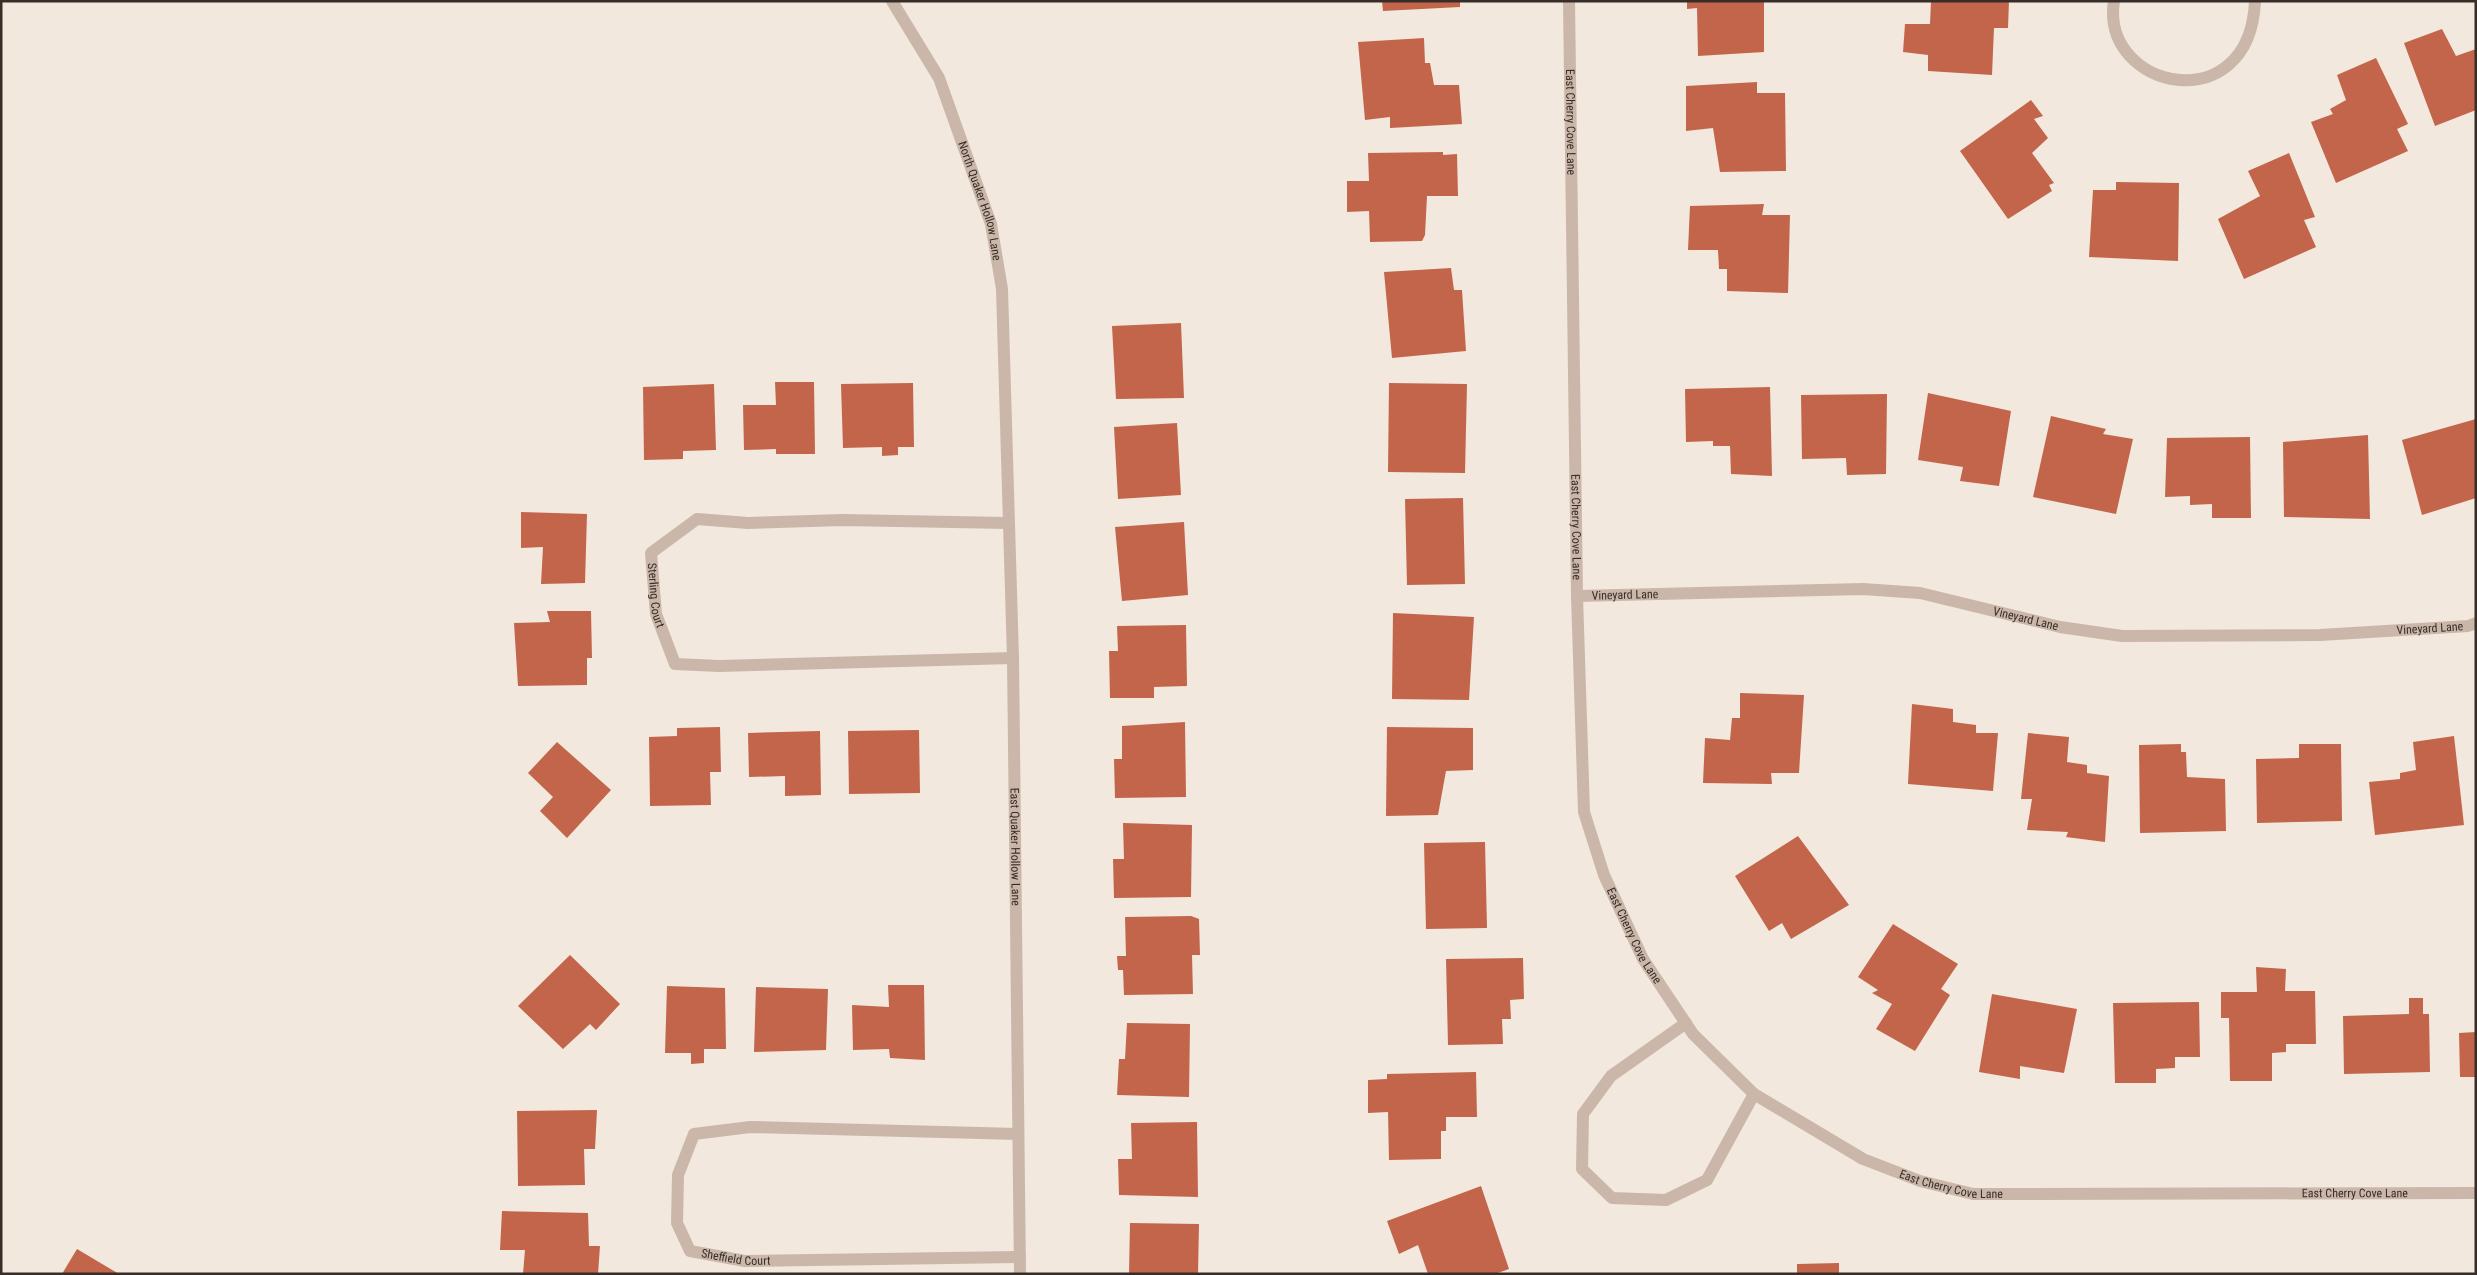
<svg xmlns="http://www.w3.org/2000/svg" width="2477" height="1275" font-family="'Roboto Condensed',sans-serif">
<style>
.building{fill:#c3654a}
.lines{fill:none;stroke-linecap:round;stroke-linejoin:round}
.minor{stroke:#cab7a9;stroke-width:12}
.labels{text-anchor:middle;dominant-baseline:central;stroke-width:4;stroke-linejoin:round;paint-order:stroke}
.street-label{font-size:12px;fill:#372d29;stroke:#f9f2ea}
</style>
<rect width="100%" height="100%" fill="#f2e8dd"/>
<path class="building" d="M1382,1H1460V7L1383,11Z
M1687,1H1764V52L1698,56L1697,8L1687,9Z
M1931,1H2009L2008,28H1994L1992,75L1928,71V55L1903,52L1905,24H1930Z
M2442,29L2456,56L2476,49V110L2435,126L2404,43Z
M1424,38L1425,63H1430L1434,85H1459L1462,124L1390,128V117L1365,120L1358,42Z
M2376,58L2408,124L2397,129L2408,151L2336,183L2311,122L2333,114L2330,109L2346,100L2337,75Z
M1757,82V93H1785L1786,171L1720,172L1713,128L1686,131V86Z
M2031,100L2043,116L2034,119L2048,138L2032,153L2054,183L2049,185L2052,191L2008,219L1960,151Z
M1443,152V155L1457,154L1458,196H1427L1425,235L1422,241L1370,242L1369,211L1347,212V181H1369L1368,153Z
M2289,153L2315,217L2304,220L2316,247L2244,279L2218,219L2260,196L2248,171Z
M2116,182L2179,183L2178,261L2089,257L2093,190H2116Z
M1764,204L1762,215H1790L1788,293L1727,291V269H1719L1718,250H1688L1690,206Z
M1451,268L1454,290H1462L1466,351L1392,358L1384,272Z
M1181,323L1184,398L1116,399L1112,326Z
M775,382H814L815,454H776V449L744,450L743,405H776Z
M913,383L914,447H898V455L882,456V447L843,448L841,384Z
M1389,383L1467,384L1465,473L1388,472Z
M714,384L716,450L683,451V459L644,460L643,387Z
M1770,387L1772,476L1731,474L1730,446H1713V441L1686,442L1685,389Z
M1928,393L2011,411L1999,486L1960,481L1963,467L1918,460Z
M1887,394L1886,474L1847,475L1846,458L1802,459L1801,395Z
M2051,416L2106,429L2103,434L2133,439L2116,514L2033,497Z
M2476,419V498L2422,515L2402,440Z
M1177,423L1181,495L1118,499L1114,427Z
M2368,435L2370,519L2284,517L2283,442Z
M2250,437L2251,518H2212V504L2190,505V496L2165,497L2167,438Z
M1463,498L1465,584L1407,585L1405,499Z
M521,512L587,514L585,583L541,584L543,547L521,548Z
M1184,522L1188,595L1122,601L1115,527Z
M547,611H591L592,658H587V685L518,686L514,623L550,622Z
M1393,613L1474,617L1469,700L1392,699Z
M1186,625L1187,686L1154,687V698H1110L1109,651H1118L1117,626Z
M1740,693L1804,695L1799,773H1771L1772,784L1703,783L1705,738L1730,740L1732,718H1740Z
M1912,704L1953,709V722L1976,725V733H1998L1993,791L1908,784Z
M1185,722L1186,797L1115,798L1114,759H1122V726Z
M720,727L721,772H710L711,805L650,806L649,737L677,736V728Z
M1387,727L1473,728V770L1446,771L1438,815L1386,816Z
M919,730L920,793L849,794L848,731Z
M820,731L821,795L785,796V776L749,777L748,733Z
M2028,733L2069,737L2067,762L2087,765V773L2109,776L2105,842L2066,837L2068,832L2027,830L2032,799H2021Z
M2454,736L2464,825L2375,835L2369,782L2400,779V773L2416,770L2413,742Z
M557,742L611,790L567,838L540,811L553,797L528,773Z
M2181,744V752H2186L2187,777L2225,779L2226,831L2140,833L2139,745Z
M2299,744H2341L2342,821L2257,823L2256,759L2299,758Z
M1123,823L1192,825L1191,897L1114,898L1113,859H1124Z
M1798,836L1849,905L1791,939L1782,923L1769,931L1735,876Z
M1485,842L1487,928L1426,929L1424,843Z
M1191,916L1199,919L1200,955H1192L1193,994L1124,995L1123,970H1118L1117,956H1126L1125,917Z
M1893,924L1958,964L1941,989L1950,995L1915,1051L1876,1029L1892,1004L1872,993L1878,990L1858,977Z
M570,955L620,1004L596,1030L590,1024L563,1049L518,1006Z
M1523,958L1524,999L1510,1000L1511,1019H1502L1503,1044L1448,1045L1446,959Z
M2256,967L2286,969L2285,991H2315L2316,1044H2286V1052L2272,1053V1081H2230L2229,1018H2221V992H2257Z
M888,985H924L925,1060L890,1058L889,1049L853,1050L852,1005L889,1007Z
M667,986L725,988L726,1049H704V1063L691,1064V1053H665Z
M756,987L828,989L826,1050L754,1052Z
M1992,994L2077,1009L2064,1073L2020,1066V1079L1979,1072Z
M2409,998H2423V1014H2429L2430,1072L2344,1074L2343,1016L2409,1014Z
M2199,1002L2200,1057H2175V1068L2156,1069V1083H2115L2113,1003Z
M1127,1023L1190,1024L1189,1097L1117,1095L1119,1059H1125Z
M2476,1032V1077H2460L2459,1033Z
M1476,1072L1477,1117H1446V1131H1441V1159L1389,1160L1388,1112L1368,1113V1080L1387,1079V1074Z
M597,1110L595,1149H584L585,1185L518,1186L517,1111Z
M1197,1122L1198,1197L1119,1195L1118,1159H1132L1131,1123Z
M1481,1186L1509,1269L1495,1274H1428L1418,1245L1399,1254L1387,1221Z
M502,1211L588,1213L589,1246H600L598,1274H523L525,1250H500Z
M1130,1223L1199,1224L1198,1274H1129Z
M77,1249L119,1274H62Z
M1839,1263V1274H1797V1264Z"/>
<g class="lines">
<g class="minor">
<path id="s1" d="M892,1L939,78L991,224L1002,289L1013,658L1020,1274"/>
<path id="s2" d="M1569,1L1577,596L1584,812L1604,875L1643,959L1693,1034L1754,1094L1863,1159L1920,1181L1973,1194L2476,1193"/>
<path d="M2114,1C2100,90 2250,122 2255,1"/>
<path id="s3" d="M1008,523L843,520L748,523L697,519L651,553L656,614L675,664L719,666L1013,658"/>
<path id="s4" d="M1577,596L1863,589L1920,593L2060,627L2122,636L2320,635L2468,626L2476,623"/>
<path d="M1686,1023L1611,1076L1583,1114L1582,1169L1612,1198L1666,1200L1707,1180L1754,1094"/>
<path id="s5" d="M1018,1134L750,1127L694,1134L678,1175L677,1223L690,1251L745,1261L1020,1257"/>
</g>
</g>
<g class="labels">
<g class="street-label">
<text stroke="none"><textPath href="#s2" startOffset="121">East Cherry Cove Lane</textPath></text>
<text stroke="none"><textPath href="#s1" startOffset="220">North Quaker Hollow Lane</textPath></text>
<text stroke="none"><textPath href="#s2" startOffset="526">East Cherry Cove Lane</textPath></text>
<text stroke="none"><textPath href="#s4" startOffset="48">Vineyard Lane</textPath></text>
<text stroke="none"><textPath href="#s3" startOffset="411">Sterling Court</textPath></text>
<text stroke="none"><textPath href="#s4" startOffset="452">Vineyard Lane</textPath></text>
<text stroke="none"><textPath href="#s4" startOffset="858">Vineyard Lane</textPath></text>
<text stroke="none"><textPath href="#s1" startOffset="869">East Quaker Hollow Lane</textPath></text>
<text stroke="none"><textPath href="#s2" startOffset="945">East Cherry Cove Lane</textPath></text>
<text stroke="none"><textPath href="#s2" startOffset="1365">East Cherry Cove Lane</textPath></text>
<text stroke="none"><textPath href="#s2" startOffset="1770">East Cherry Cove Lane</textPath></text>
<text stroke="none"><textPath href="#s5" startOffset="494">Sheffield Court</textPath></text>
</g>
</g>
<rect width="2477" height="1275" fill="none" stroke="#372d29" stroke-width="5"/>
</svg>
